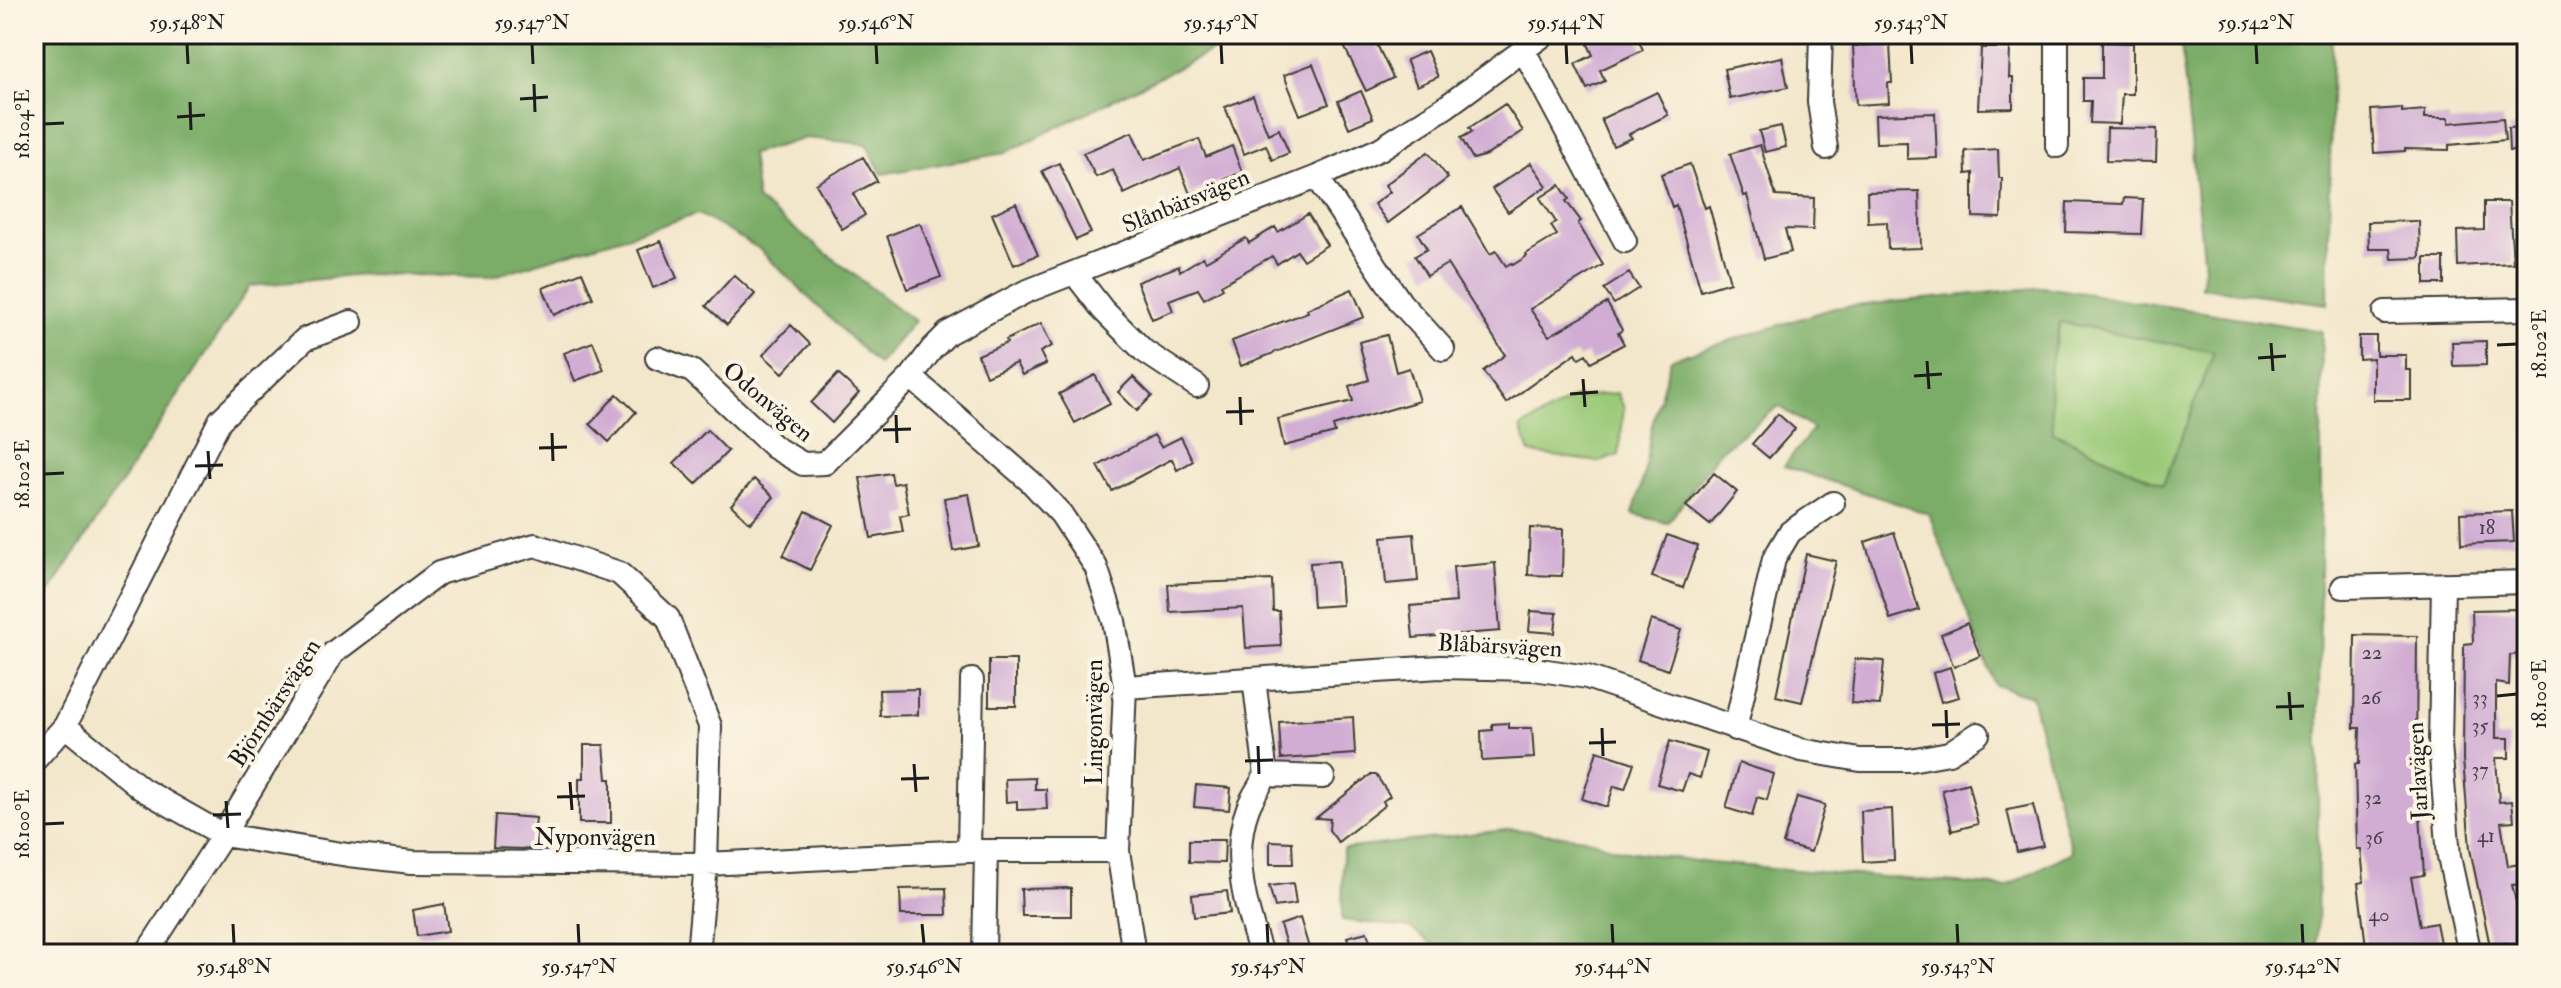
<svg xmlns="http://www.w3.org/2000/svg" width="2561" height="988" font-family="'IM FELL Double Pica',serif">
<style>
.green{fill:#9ac977;stroke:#5b724a;stroke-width:2}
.forest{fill:#7bad68;stroke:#4c6442;stroke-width:2;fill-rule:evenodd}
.building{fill:#d1add4}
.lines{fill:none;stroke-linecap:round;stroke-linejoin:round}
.street-casing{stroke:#3c3a36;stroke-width:26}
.street{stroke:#fff;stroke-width:22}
.ticks{fill:none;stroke:#1c1c1c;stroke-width:3}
.labels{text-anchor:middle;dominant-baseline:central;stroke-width:8;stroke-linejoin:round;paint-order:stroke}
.number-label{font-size:20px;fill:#49404a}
.street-label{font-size:24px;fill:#1c1c1c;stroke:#fcf5e5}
.neatline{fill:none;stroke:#1c1c1c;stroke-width:3}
.ticks-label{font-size:20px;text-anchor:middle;fill:#1c1c1c}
</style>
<rect width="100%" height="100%" fill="#fcf5e5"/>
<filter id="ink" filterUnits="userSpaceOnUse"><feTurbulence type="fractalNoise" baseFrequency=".0125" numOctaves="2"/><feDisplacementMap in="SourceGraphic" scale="16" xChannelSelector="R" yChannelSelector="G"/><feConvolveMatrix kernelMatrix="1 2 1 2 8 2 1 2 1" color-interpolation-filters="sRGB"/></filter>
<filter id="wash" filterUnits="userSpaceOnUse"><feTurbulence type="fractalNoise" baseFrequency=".006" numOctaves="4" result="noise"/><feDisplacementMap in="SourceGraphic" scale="32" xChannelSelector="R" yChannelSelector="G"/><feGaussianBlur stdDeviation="1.8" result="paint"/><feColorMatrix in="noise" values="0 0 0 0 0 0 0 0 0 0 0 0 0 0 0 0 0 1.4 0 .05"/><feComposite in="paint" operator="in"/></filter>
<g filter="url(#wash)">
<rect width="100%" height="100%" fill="#f3e7cb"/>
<path class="green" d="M2060,321L2215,352L2163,485L2053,432L2049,371Z
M1617,393L1624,408L1619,455L1600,462L1530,453L1521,428L1573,398Z"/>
<path class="forest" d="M34,34H1246L1005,153L882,174L866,144L806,138L751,154L757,200L914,321L878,365L758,248L698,214L491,277L373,274L250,286L34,616Z
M2180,34H2332L2328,304L2201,287L2204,267Z
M2045,287L2322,331L2317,954H1446L1410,928L1342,920L1343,849L1513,829L1584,838L1620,850L1710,863L2005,887L2072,852L2031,696L1995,685L1929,514L1784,466L1813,429L1779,406L1719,452L1668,523L1633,514L1644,475L1651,429L1671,359L1834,308ZM2060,322L2214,352L2163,485L2053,432L2049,371Z"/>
<g id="blocks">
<path class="building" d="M1362,34H1372L1393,78L1366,91L1343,44Z
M1604,34H1636L1643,50L1600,70L1605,81L1587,89L1575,64L1593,55L1587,42Z
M2102,42L2133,43V94H2122L2120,124L2090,123L2091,101H2083V78H2102Z
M1890,44L1892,83H1888L1889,103L1856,105L1853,46Z
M1981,48H2010L2009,78H2013V108L1978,109Z
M1427,51L1438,77L1417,86L1406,60Z
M1782,57L1788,87L1730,99L1724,69Z
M1313,64L1329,104L1300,115L1284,75Z
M1361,91L1373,118L1349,128L1338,101Z
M1657,92L1668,115L1629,134L1632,138L1613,146L1601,119Z
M1253,96L1268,134L1279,129L1289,153L1272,160L1266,145L1244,154L1225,107Z
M1505,104L1523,131L1487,155L1473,159L1461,138L1472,132L1469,128Z
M2402,108V112L2425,110V118H2449V123L2503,118L2505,140L2449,145V150L2405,149V151L2374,153L2371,110Z
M1935,113L1937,158L1907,159V142L1876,143L1875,115Z
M1781,126L1786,147L1765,152L1759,131Z
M2525,127L2526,151H2509L2508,128Z
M2107,128L2157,129L2156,162L2106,161Z
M1132,132L1144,160L1199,139L1206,157L1232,146L1242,172L1190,194L1180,168L1124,194L1113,170L1096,177L1083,153Z
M1760,145L1776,196L1814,198L1813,230L1785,229L1791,252L1764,259L1747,195L1744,196L1730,154Z
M1998,149L1999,178H2002L2001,218L1973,217V173L1966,174L1965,151Z
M1428,152L1448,178L1388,223L1374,204L1390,192L1385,185Z
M863,157L877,181L853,194L865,215L842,229L816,184Z
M1059,163L1091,233L1076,240L1042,171Z
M1531,163L1547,186L1508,212L1492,189Z
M1690,164L1705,208L1709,206L1730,282L1701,291L1676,205L1672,207L1661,174Z
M1560,185L1569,199L1566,201L1581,221L1578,223L1603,265L1530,309L1549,336L1607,303L1622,330L1618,333L1624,344L1591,362L1586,354L1579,358L1576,353L1506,403L1483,371L1505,355L1447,264L1427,276L1415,256L1427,249L1418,234L1462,207L1490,254L1496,251L1506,266L1511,263L1513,265L1527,256L1526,254L1557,235L1551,226L1556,222L1540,198Z
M1919,191L1921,248L1888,249L1887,222L1868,223L1867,192Z
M2124,198L2143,199L2141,234L2066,232L2067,202L2123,204Z
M2484,202H2509L2513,263L2458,266L2457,231L2484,230Z
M1016,203L1038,255L1014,265L992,214Z
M1308,214L1327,245L1303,260L1297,251L1277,264L1272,256L1221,285L1223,288L1204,299L1198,289L1169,300L1173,311L1152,319L1137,282L1179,266L1180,271L1203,257L1206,261L1246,238L1249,243L1275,227L1278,232Z
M2419,221L2420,258L2392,259L2391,249H2369L2368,222Z
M920,223L941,277L907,289L887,236Z
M661,241L677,278L653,288L638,250Z
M2425,258H2444V284H2425Z
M582,272L593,298L554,315L543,288Z
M1629,273L1639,288L1614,304L1604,289Z
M734,275L755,294L727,325L706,306Z
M1352,289L1364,317L1241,366L1232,341L1308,312L1307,309Z
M1041,323L1052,346L1040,352L1046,364L1022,375L1016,363L986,376L978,355L1007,343L1006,340Z
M791,325L810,344L783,373L763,355Z
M1387,335L1396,372L1409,368L1419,401L1333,426L1335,433L1284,446L1278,419L1353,401L1349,386L1369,380L1359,342Z
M2359,336H2376V355H2406V370H2411V400H2373V358L2359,359Z
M2486,341V365L2453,366L2452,342Z
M593,342L604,370L575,381L564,353Z
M838,374L859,393L832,423L811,403Z
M1095,375L1110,404L1075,423L1059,394Z
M1133,377L1152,396L1137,411L1118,392Z
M617,394L636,412L609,442L590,424Z
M1778,414L1795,429L1769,458L1752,444Z
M707,430L728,451L696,484L674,463Z
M1154,435L1161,447L1181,437L1193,461L1177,470L1172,459L1112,491L1098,466Z
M891,473L893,484L903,482L909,514L900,516L903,532L871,538L860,478Z
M1714,473L1737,492L1710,525L1686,506Z
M754,479L774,497L750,523L731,505Z
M969,494L979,546L953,551L944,498Z
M806,511L833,525L810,570L783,556Z
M2512,511L2514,542L2461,544L2460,513Z
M1530,528L1563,529L1562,576L1528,575Z
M1894,532L1919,610L1890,619L1865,542Z
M1414,534L1418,581L1386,584L1382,537Z
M1667,535L1698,546L1683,588L1652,577Z
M1806,554L1836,561L1802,702L1776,696Z
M1339,561L1342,605L1313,607L1310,563Z
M1495,563L1500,631L1413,638L1410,606L1456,602L1453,567Z
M1272,580L1273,611H1279L1281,646L1246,648L1243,608L1170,612L1168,584Z
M2519,609V627H2527V654L2510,655L2509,685L2496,683V738H2509V758H2496L2499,802L2512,801L2514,821L2501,822L2508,866L2520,864L2524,884L2512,885L2527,948L2509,952L2506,943L2490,946L2470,849L2463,759L2464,644L2473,643L2472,610Z
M1531,611L1557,613L1555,633L1529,631Z
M1651,620L1681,630L1668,670L1638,660Z
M1967,623L1980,656L1954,667L1941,634Z
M2355,635L2417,636L2416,755L2424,875L2411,877L2420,926L2436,923L2440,943L2401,951V954H2367L2358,883L2364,882L2361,849H2357L2355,764H2359L2360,728H2354Z
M1855,659L1884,661L1880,705L1851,703Z
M989,660H1016V706H989Z
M1950,667L1959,697L1941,702L1933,673Z
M918,689V715L880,716L879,690Z
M1353,717L1355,754L1281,759L1279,722Z
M1508,723V728H1532L1534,758L1482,761L1481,731L1492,730V724Z
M1670,741L1707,752L1700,778L1688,774L1682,791L1657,784Z
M584,745H604L607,779H611V823H579V778H584Z
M1597,751L1634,763L1625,789L1614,786L1607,807L1582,799Z
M1739,763L1774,774L1767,800L1757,797L1752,816L1726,808Z
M1370,775H1376L1390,796L1383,801L1385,805L1338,842L1329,830L1330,819L1316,818Z
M1035,778V789H1046L1047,809L1017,810V801L1006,802L1005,779Z
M1968,783L1978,824L1952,831L1942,790Z
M1196,785L1231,788L1229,810L1194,807Z
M1797,797L1825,805L1811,852L1783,844Z
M2033,805L2043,846L2017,852L2007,810Z
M1892,809L1894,860L1863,862L1861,811Z
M495,815L536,818L533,849L493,848Z
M1189,840H1225L1224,863L1189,862Z
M1270,841L1292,842L1293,864H1270Z
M1293,883L1296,904L1275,907L1269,886Z
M946,888L947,915H901L900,889Z
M1071,888V916H1022L1021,889Z
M1227,891L1230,913L1194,917L1192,895Z
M444,904L448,931L417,936L413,910Z
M1300,918L1309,948L1289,954L1280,925Z
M1367,932L1374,954H1352L1347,937Z"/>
</g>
</g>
<g filter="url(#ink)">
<use href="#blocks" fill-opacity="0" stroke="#3c3a36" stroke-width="2"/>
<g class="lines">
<defs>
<path id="street" d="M1821,34L1819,102L1826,148
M2057,34V146
M1523,49L1625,241
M1317,177L1401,303L1443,349
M1075,274L1103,310L1144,351L1197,386
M2385,312L2527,309
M657,358L692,371L774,447L803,464L825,463L911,377L932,349L948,333L1025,292L1317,177L1380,149L1447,106L1545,34
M911,377L1031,482L1061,514L1096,567L1114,621L1125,687L1118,851L1134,954
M2443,584L2440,744L2449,857L2470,954
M2343,587L2527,582
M1254,679L1266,775
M1125,687L1440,667L1534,669L1587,677L1801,750L1860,760H1910L1949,753L1978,734
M65,726L142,789L223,835L348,855L412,862L706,864L969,851H1118
M1735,729L1774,559L1790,532L1833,503
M34,761L65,726L220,420L305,339L351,322
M969,851L972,680
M146,954L223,835L333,653L439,573L535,545L619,573L668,618L710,726L706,864L698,954
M984,954L986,851
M1261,954C1246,909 1230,855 1248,808C1252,797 1260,786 1266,775L1323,777"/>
</defs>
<use href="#street" class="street-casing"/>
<use href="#street" class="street"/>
</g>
</g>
<path class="ticks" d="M187,44L188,64M532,44L533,64M876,44L877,64M1221,44L1222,64M1566,44L1567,64M1911,44L1912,64M2256,44L2257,64M534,84L535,112M520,99L548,97M190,102L191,130M177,117L205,115M44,124L64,123M2271,343L2273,371M2497,345L2517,344M2258,358L2286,356M1927,361L1929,389M1914,376L1942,374M1583,379L1585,407M1570,394L1598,392M1240,397L1241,425M1226,412L1254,411M896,415L897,443M883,430L911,429M552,433L553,461M539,448L567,447M208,451L210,479M195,466L223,465M44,474L64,473M2289,692L2291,720M2497,696L2517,694M2276,707L2304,706M1946,710L1947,738M1932,725L1960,724M1602,728L1603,756M1589,743L1616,742M1258,746L1259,774M1245,761L1273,760M914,764L916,792M901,779L929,778M570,782L572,810M557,797L585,796M226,801L228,828M213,815L241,814M44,824L64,823M233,924L234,944M578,924L579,944M922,924L924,944M1267,924L1268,944M1612,924L1613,944M1957,924L1958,944M2302,924L2303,944"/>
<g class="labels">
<g class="number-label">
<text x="2487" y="527">18</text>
<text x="2372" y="652">22</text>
<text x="2371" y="697">26</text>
<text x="2480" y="697">33</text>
<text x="2480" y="725">35</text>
<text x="2480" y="769">37</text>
<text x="2373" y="797">32</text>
<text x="2486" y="835">41</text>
<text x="2374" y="837">36</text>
<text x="2379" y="914">40</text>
</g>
<g class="street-label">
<text transform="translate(1186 201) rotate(-22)">Slånbärsvägen</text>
<text transform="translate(768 402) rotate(40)">Odonvägen</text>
<text transform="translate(1500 646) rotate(3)">Blåbärsvägen</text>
<text transform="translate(275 703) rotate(-57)">Björnbärsvägen</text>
<text transform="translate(1094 722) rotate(-90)">Lingonvägen</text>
<text transform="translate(2418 771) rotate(-93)">Jarlavägen</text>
<text x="595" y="837">Nyponvägen</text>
</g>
</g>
<rect width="2561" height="988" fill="none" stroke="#fcf5e5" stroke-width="88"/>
<rect x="44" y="44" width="2473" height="900" class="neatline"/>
<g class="ticks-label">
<text x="187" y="29">59.548°N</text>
<text x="532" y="29">59.547°N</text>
<text x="876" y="29">59.546°N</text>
<text x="1221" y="29">59.545°N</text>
<text x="1566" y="29">59.544°N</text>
<text x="1911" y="29">59.543°N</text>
<text x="2256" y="29">59.542°N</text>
<text transform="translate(22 124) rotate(-90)" y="7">18.104°E</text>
<text transform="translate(2539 344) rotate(-90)" y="7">18.102°E</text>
<text transform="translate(22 474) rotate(-90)" y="7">18.102°E</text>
<text transform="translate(2539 694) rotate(-90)" y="7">18.100°E</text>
<text transform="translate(22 824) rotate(-90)" y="7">18.100°E</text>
<text x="234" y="973">59.548°N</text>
<text x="579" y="973">59.547°N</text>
<text x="924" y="973">59.546°N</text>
<text x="1268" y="973">59.545°N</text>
<text x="1613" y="973">59.544°N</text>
<text x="1958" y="973">59.543°N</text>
<text x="2303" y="973">59.542°N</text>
</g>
</svg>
